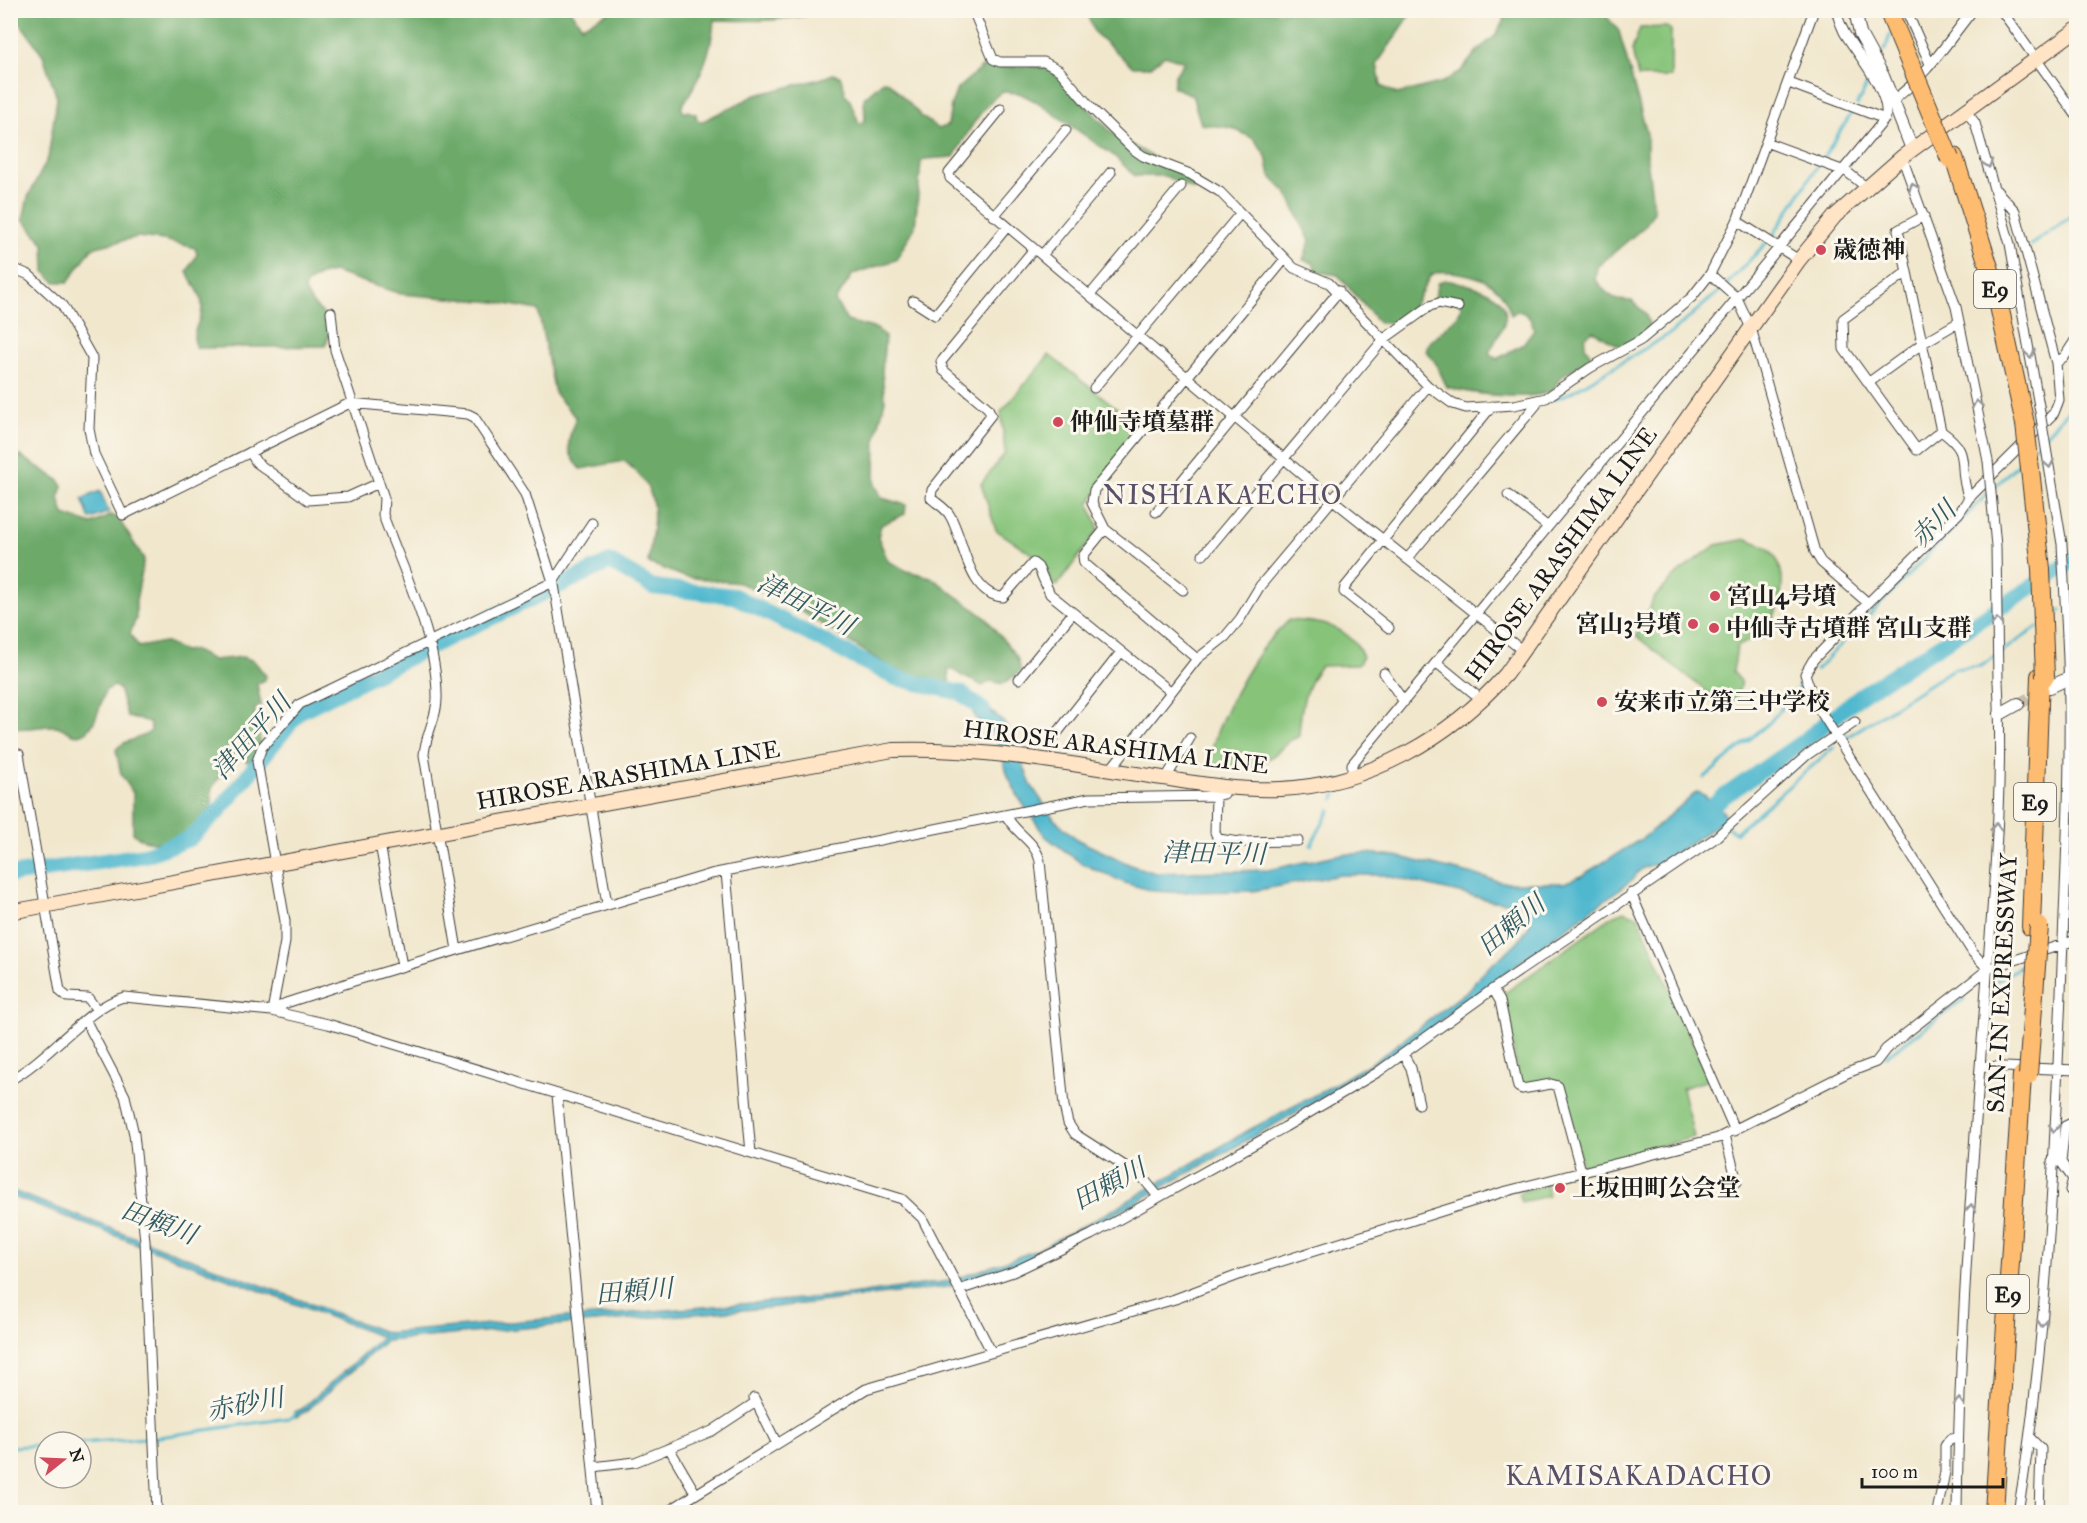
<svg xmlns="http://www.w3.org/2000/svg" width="2087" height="1523" font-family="'IM FELL Great Primer','Noto Serif JP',serif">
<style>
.green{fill:#87c47a;stroke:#52704b;stroke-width:1.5}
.forest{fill:#6daa6a;stroke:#446343;stroke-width:1.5}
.water{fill:#50b8ce;stroke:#366a75;stroke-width:1.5}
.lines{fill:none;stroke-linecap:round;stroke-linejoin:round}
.stream{stroke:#50b8ce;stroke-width:3}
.river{stroke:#50b8ce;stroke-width:16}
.tertiary-tunnel{stroke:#c6beaa;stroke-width:12;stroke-dasharray:12 6;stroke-linecap:butt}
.minor-casing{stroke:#3c3a37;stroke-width:11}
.tertiary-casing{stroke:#3c3a37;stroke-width:14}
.secondary-casing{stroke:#3c3a37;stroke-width:16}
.motorway-casing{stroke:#3c3a37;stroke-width:20}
.minor{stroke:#fff;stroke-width:9}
.tertiary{stroke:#fff;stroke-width:12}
.secondary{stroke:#ffe4c6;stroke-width:14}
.motorway{stroke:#febc70;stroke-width:18}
.minor-bridge-casing{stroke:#3c3a37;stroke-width:11;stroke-linecap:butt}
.motorway-bridge-casing{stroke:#3c3a37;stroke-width:20;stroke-linecap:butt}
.minor-bridge{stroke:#fff;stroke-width:9}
.motorway-bridge{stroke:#febc70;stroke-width:18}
.oneway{stroke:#999}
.poi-dot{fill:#d1495b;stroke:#fbf7ec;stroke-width:2}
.labels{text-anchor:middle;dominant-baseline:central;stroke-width:6;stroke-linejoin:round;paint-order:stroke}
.shield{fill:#fbf7ec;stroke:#5f5e5a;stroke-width:1.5}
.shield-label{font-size:22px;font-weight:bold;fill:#1c1c1c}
.poi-label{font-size:24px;font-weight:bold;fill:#1c1c1c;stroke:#fbf7ec;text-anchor:start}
.street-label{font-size:24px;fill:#1c1c1c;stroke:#fbf7ec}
.water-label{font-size:26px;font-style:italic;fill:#315a63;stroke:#fbf7ec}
.quarter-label{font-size:27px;letter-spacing:1.5px;fill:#5a5169;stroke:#fbf7ec}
</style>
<rect width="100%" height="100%" fill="#fbf7ec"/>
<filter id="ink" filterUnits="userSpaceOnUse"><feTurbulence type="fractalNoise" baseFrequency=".0167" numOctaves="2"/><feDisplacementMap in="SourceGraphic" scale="12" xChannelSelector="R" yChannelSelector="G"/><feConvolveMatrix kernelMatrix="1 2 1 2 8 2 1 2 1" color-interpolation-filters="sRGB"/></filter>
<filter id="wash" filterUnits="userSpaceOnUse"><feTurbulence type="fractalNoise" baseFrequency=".008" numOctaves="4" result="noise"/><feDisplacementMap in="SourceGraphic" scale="24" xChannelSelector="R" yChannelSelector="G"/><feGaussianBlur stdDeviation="1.35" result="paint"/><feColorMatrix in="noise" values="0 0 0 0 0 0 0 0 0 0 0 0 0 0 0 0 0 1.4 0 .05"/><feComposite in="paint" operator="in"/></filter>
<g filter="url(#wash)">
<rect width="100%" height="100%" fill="#f1e7cd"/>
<path class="green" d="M1667,27L1671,30V77H1638L1632,50L1640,28Z
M1049,355L1141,427L1089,504L1099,529L1057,586L1050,581L1046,566L1035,556L996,530L981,484L1005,453L1001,412Z
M1747,539C1754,542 1764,545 1769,549C1794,575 1778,612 1763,638L1750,640L1737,647L1733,672L1741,681L1738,695L1726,707L1636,636L1654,598L1678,573L1716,545Z
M1289,620C1320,622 1349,624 1363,657L1358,665L1321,666C1304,684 1300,712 1299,736C1295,739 1291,739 1287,743C1265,767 1243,774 1211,763C1209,734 1244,675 1261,650C1269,639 1280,630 1289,620Z
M1624,911L1638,916L1709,1080L1682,1088L1694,1137L1582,1166L1560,1083L1553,1080L1525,1087L1520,1084L1502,995L1614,915Z
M1546,1184L1549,1196L1521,1202L1518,1193Z"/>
<path class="forest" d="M11,10H570L582,26L611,11H824C788,22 752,21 714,20C712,54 699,80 681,108L685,113L688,111L696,114L697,120L701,122L756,95L820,79L833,74L840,76L845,89L844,93L849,98L859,123H862L865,119L864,98L883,81L889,82L921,116L939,129L948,125L951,105L957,89L982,67L1043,66L1055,73L1113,134L1188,177L1195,183L1194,190L1165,176H1135L1114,156L1037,102L1019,93L1001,92C980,109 967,133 954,157L925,159L921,162L915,227L896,260L853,274L835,301L847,321L877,329L885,337L882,372L885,400L876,437L875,484L882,498L906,505L905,514L881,525L878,537L888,561L907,571L931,577L986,618L1017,657L1021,671L1003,684L990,681L982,686C972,679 963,679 954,670H948L950,686L893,669L782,599L739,583L685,577L648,563C654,517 664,492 624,461L581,469C564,452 567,439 576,418L555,394L538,310L495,302L401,294L333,272L320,275L307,283L304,289L312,303L329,319L330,334L325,346L201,348L196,347C189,330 203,321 202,306C202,292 192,284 187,272L197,254L195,248L164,240L138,237L92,248L68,282H55L45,272L44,244L23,219L28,197L48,158L57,98L43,55Z
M1086,11H1413L1377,64L1381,86L1397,94L1443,82L1460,72L1478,50L1495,36L1509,11H1602L1619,31L1647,134V159L1654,211L1645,226L1597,267L1595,279L1605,291L1617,300L1632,301L1645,313L1650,326L1638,338L1619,346L1593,331L1585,337V346L1592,357C1585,363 1565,373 1561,377C1556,382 1556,389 1549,392C1525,401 1471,394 1447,387L1435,362L1426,351L1428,344L1458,316L1462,305L1452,300L1435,299L1437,284L1444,280C1464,283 1515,291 1504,323C1501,333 1494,343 1489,353L1497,359L1523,344L1534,329C1531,319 1528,313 1517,311L1511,315C1504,287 1486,277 1459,273C1447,272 1442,269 1431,275C1416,298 1413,325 1379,323L1338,275L1318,272L1313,263L1303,260L1310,241L1287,193L1270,176L1266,156L1254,139L1232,128L1201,124L1192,95L1173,87L1175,75L1184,62L1165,55L1150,67H1133L1094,32Z
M16,453L59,480L63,487L59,498L64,515L92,524L111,515L118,518L144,559L136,601V618L130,634L139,647L164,642L184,651L193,650L213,660L243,657L254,661L266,676L265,680L257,684L261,705L255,709C254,734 271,741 248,762L242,758L243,737H238L233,745L235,760C229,768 213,781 212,790C211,801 215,813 206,822C188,838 152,852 133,833V793L121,774L116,750C123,739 140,740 151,731L150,723C142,718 135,721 127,716L119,689L114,686L106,690C99,704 95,740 73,734C67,732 62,727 56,726C42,725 29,730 14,728L11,731L10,454Z"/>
<path class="water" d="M100,491L109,512L90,519L82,499Z
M964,697L978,699L1004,723L1011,733L1031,785L1054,819L1078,840L1133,866L1156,873L1268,870L1336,855L1367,853L1396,856L1507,883H1564L1581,876L1643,838L1697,792L1706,796V800L1711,797L1728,818L1657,865C1646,864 1638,870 1632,880L1377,1067L1058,1246L1016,1266L962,1284L959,1278L1037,1250L1109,1212L1249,1130L1328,1088L1378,1059L1471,988C1482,964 1526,947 1531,918L1527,908L1519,903L1493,901L1383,875H1340L1253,891L1172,892L1153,891L1125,883L1081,863L1045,836L1019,798L1008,776L997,740L989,728L978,721Z
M10,1190L387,1333L569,1317H577L578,1323L385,1341L308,1410L296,1417L295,1412L302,1409L382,1337L11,1196Z
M950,1281L952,1286L947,1287L767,1308L582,1323V1317L850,1295Z"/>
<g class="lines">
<path class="stream" d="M1885,50L1890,35
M1857,105L1867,85
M1822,160L1853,111
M1772,237L1818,165
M2031,245L2076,213
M1726,285L1766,243
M1551,400L1570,393L1671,333L1723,288
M2035,446L2076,402
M1993,489L2022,459
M2068,606L2076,600
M2050,618L2062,610
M2001,652L2038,627
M1816,670L1988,493
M1847,737L1953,669L1981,666L1996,656
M1704,778L1770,722L1802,684
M1334,799L1338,789
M1719,820L1735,833L1834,747
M1311,845L1330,810
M2074,947L2076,946
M1996,981L2030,961
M1886,1056L1964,999
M81,1443L159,1437L289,1418L298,1413
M10,1447L45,1445"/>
<path class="river" d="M1699,814L1805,740L1861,695L2076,559
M10,875L145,855L189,839L218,812L300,711L458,633L610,562L653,587L734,596L896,678L961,693L983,710"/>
</g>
</g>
<g filter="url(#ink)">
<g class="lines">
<path class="tertiary-tunnel" d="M2018,704L2044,691"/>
<defs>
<path id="minor" d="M973,10L993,59L1000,62H1044L1059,70L1092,109L1133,149L1143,156L1190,174L1220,192L1294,268L1329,283L1428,386L1453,404L1466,408L1514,405L1546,398L1590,368L1641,340L1692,297L1710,274L1737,221L1814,10
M1906,10L1930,64
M2001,10L2076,115
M1789,83L1885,119
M1893,100C1925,78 1948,41 1973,10
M1001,109L949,173L950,178L1333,500L1523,651
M1966,111L1975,123L2010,244L2039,406
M1768,143L1847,172L1866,187
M1902,157L1956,307L1988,461
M1996,190L2015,211L2056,363
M994,216L1066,130
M1924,216L1898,230L1941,431C1975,455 1955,464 1969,498
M1737,221L1799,260
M1034,249L941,362L943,370L988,408L991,415L932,490L931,498C936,503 944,507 949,514C964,537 967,595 1003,597L1033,563L1038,567L1050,594L1170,691
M1042,255L1111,172
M10,267L29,275L62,305L92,358L89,429L94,454L123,515L350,403L468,414L474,417L525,494L554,585L607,904
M1907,272L1843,319L1844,349L1917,450L1941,431
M1710,274L1737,298L1751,328L1815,552L1821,562L1868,603
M1090,295L1181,186
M913,301L935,315L1007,227
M331,312L335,350L384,498L383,515C403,571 437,637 437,696C438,716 425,735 424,755L457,950
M1868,383L1923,343L1959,322
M1094,388L1239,215
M250,452L256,462L308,500L348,497L379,483
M1508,495L1548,527
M1156,512L1339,291
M1105,529L1183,590
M1203,555L1384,339L1430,306L1439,303L1458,307
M1407,559L1536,405L1537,402
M1389,628L1344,592L1345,587L1492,406
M1197,659L1084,563L1083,556L1105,529L1092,503L1094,490L1285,259
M1437,663L1482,700
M1384,673L1404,702
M1019,679L1072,614
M1054,737L1121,652
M19,754L60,991L67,997L88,998L97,1010
M1110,770L1197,659L1225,637L1240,619L1260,586L1428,386
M1352,776V764L1885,119C1893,95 1856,53 1844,32C1841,26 1838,18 1836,10
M1166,778L1190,738
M1216,796L1215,832L1218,839L1240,842L1298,841
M1006,815C1014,833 1036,841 1040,861L1064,1106L1068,1123L1075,1134L1142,1177L1157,1195
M380,844L402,966
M726,872L751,1153
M1631,893L1735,1131
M1988,969L1973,953L1814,701L1805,674L1813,660L1868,603L1959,513L1969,498L2054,413L2059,400L2056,363L2065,356L2076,339
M1493,989L1500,1001L1518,1087L1522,1089L1551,1084L1558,1086L1581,1171
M272,1011L286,1003L354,981L711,874L1089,798L1216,796L1224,794L1226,788
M272,1011L285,942V921L257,761L262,747L300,704L553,582L592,523
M86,1021L125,1096L134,1134L145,1241L157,1512
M1403,1054L1411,1068L1419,1104
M1980,1066L2076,1070
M10,1080C48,1060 88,1006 124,997L272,1011L328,1024L902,1199L922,1218L991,1351
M557,1095L597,1512
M1725,1135L1737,1182
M2052,1162H2061L2065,1126L2076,1121
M2061,1162L2073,1179L2070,1190
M959,1290L1013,1272L1091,1235L1285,1127L1378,1072L1493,989L1714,839L1807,755L1855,722
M754,1398L777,1444
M2031,1439L2041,1449L2039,1512
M669,1448L696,1494
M593,1467L635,1462L712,1431L756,1402
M667,1512L866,1389L1175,1299L1244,1273L1503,1192L1718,1138L1847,1073L1876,1062L1886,1049L1988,969L2076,940
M1937,1512L1945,1472V1446L1950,1439L1958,1438
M1957,1512C1959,1347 1971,1181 1984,1015C1992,904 2004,792 1998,681
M2018,1512C2047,1341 2054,1167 2061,993C2065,874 2073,755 2067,636"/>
<path id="tertiary" d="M1855,10L1860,34L1883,76L1912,149
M2050,687L2069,678
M2000,714L2018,704"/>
<path id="secondary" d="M10,912L893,750C981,747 1064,763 1150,776C1194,783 1237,791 1281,789C1368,785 1450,738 1506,674L1799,260L1835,216L1902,157L2076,30"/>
<path id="motorway" d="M1954,157L1994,283L2025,424
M2031,927L2040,676
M1994,1512L2022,1075"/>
</defs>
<use href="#minor" class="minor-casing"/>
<use href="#tertiary" class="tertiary-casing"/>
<use href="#secondary" class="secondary-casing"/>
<use href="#motorway" class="motorway-casing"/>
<use href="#minor" class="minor"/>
<use href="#tertiary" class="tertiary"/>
<use href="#secondary" class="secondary"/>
<use href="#motorway" class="motorway"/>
<defs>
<path id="minor-bridge" d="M2039,406L2062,544L2067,636
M1988,461L1996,546L1998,681"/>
<path id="motorway-bridge" d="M1888,10L1950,159
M2025,424L2041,569L2045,677
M2028,1075L2039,926"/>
</defs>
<use href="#minor-bridge" class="minor-bridge-casing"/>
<use href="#motorway-bridge" class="motorway-bridge-casing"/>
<use href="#minor-bridge" class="minor-bridge"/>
<use href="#motorway-bridge" class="motorway-bridge"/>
</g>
<defs><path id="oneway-chevron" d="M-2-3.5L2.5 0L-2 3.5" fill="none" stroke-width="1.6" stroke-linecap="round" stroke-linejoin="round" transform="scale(1.5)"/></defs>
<g class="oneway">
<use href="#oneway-chevron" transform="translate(1988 164) rotate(72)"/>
<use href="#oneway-chevron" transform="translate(1913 187) rotate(-111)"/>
<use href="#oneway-chevron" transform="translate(2030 354) rotate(80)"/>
<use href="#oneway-chevron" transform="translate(1977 404) rotate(-101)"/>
<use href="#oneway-chevron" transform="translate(2049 464) rotate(80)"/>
<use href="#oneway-chevron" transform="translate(1997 622) rotate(-90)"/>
<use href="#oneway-chevron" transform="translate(1996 827) rotate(-88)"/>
<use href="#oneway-chevron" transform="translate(2054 1128) rotate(94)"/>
<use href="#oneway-chevron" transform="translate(1971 1208) rotate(-86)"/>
<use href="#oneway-chevron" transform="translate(2042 1323) rotate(94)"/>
<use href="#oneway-chevron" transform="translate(1959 1402) rotate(-88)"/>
</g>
</g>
<g class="poi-dot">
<circle cx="1821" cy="250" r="6"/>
<circle cx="1058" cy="422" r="6"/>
<circle cx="1715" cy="596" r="6"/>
<circle cx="1693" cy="624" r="6"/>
<circle cx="1714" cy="628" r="6"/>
<circle cx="1602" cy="702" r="6"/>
<circle cx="1560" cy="1188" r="6"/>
</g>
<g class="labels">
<g class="shield">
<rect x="1974" y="270" width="42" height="38" rx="4.5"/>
<rect x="2014" y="783" width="42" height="38" rx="4.5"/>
<rect x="1987" y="1275" width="42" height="38" rx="4.5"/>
</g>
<g class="shield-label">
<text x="1995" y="289">E9</text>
<text x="2035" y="802">E9</text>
<text x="2008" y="1294">E9</text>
</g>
<g class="poi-label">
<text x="1833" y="250">歳徳神</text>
<text x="1070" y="422">仲仙寺墳墓群</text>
<text x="1727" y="596">宮山4号墳</text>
<text x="1681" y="624" text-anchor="end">宮山3号墳</text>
<text x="1726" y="628">中仙寺古墳群 宮山支群</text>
<text x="1614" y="702">安来市立第三中学校</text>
<text x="1572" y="1188">上坂田町公会堂</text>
</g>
<g class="street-label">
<text transform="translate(1561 554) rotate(-54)">HIROSE ARASHIMA LINE</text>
<text transform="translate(1116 747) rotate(7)">HIROSE ARASHIMA LINE</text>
<text transform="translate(628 775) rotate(-10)">HIROSE ARASHIMA LINE</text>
<text transform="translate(2002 983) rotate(-87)">SAN-IN EXPRESSWAY</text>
</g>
<g class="water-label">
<text transform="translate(1933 524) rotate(-46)">赤川</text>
<text transform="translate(806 604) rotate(27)">津田平川</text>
<text transform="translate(251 736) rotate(-48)">津田平川</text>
<text transform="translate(1214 853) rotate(1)">津田平川</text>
<text transform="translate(1511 925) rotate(-40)">田頼川</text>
<text transform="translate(1109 1184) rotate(-28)">田頼川</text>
<text transform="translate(159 1222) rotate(21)">田頼川</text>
<text transform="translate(634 1291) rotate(-5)">田頼川</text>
<text transform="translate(245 1404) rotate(-11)">赤砂川</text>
</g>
<g class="quarter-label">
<text x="1223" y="494">NISHIAKAECHO</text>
<text x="1639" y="1475">KAMISAKADACHO</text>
</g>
</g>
<rect width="2087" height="1523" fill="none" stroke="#fbf7ec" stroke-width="36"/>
<g transform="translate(63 1460) rotate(72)"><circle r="28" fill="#fbf7ec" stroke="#a29f99" stroke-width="1.5"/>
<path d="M0-4.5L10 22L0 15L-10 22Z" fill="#d1495b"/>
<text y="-9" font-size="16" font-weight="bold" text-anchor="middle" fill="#1c1c1c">N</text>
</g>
<path d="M1862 1478v9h141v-9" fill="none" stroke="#1c1c1c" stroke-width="3"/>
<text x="1871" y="1478" font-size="18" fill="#1c1c1c" stroke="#fbf7ec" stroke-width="4.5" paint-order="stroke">100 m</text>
</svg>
